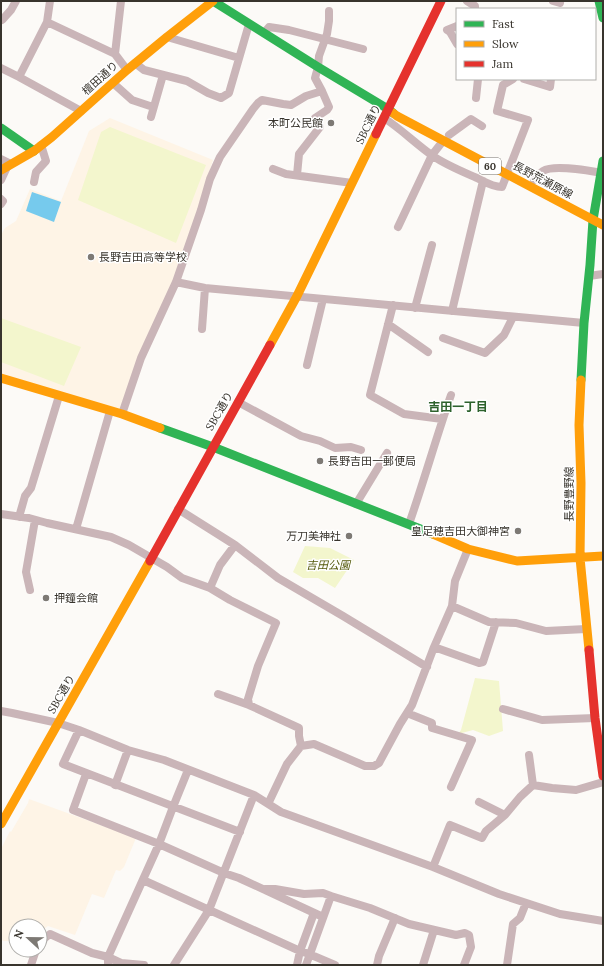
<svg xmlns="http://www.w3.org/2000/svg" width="604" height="966" font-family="Lora,'Noto Sans JP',serif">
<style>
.built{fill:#fef4e6}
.green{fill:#f3f6cd}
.water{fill:#76caed}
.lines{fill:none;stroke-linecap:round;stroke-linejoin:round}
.street{stroke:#cab5b8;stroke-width:8}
.fast{stroke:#30b455;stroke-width:9}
.slow{stroke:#ff9f0a;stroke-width:9}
.jam{stroke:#e5322d;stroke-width:9}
.poi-dot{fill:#7d7974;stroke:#fff;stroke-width:1.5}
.labels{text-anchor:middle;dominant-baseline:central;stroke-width:3;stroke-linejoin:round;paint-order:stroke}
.shield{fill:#fff;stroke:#74716c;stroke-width:1}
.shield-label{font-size:10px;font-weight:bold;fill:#38342d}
.street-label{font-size:11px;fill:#38342d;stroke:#fff}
.poi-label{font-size:11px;fill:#38342d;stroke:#fff;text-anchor:end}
.park-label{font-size:11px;font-style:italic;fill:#555a0c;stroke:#fff}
.neighbourhood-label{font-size:12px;font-weight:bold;fill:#2d622d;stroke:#fff}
</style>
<rect width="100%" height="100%" fill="#fcfaf7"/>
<path class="built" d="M110,118L213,160L199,205L165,303L119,412L1,373V235L5,228L16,221L30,189L61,201L89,131Z
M29,799L136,838L124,867L120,871L116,870L104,898L92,894L75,935L48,926L40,932V926H16V941H4L1,940V849L10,831L11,832L28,803Z"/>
<path class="green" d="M110,127L206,165L176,243L78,200L101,132Z
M1,318L81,347L64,386L1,362Z
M305,546L330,548L354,560L335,588L318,578H303L293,572Z
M475,678L499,681L503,731L489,736L473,730L458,734L461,730Z"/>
<path class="water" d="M32,192L61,202L54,222L26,211Z"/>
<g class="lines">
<path class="street" d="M121,1L115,54L127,70
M467,1L475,6V9
M553,1L560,3
M1,19L2,20L11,10L16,1
M47,22L50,1
M457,26L447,30L450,32L457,44
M264,33L269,27L289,30L363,49
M167,37L239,58
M135,63L144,70L187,81L208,93L221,98L229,93L249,24
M1,68L19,77
M524,79L550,87L551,79
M113,83L132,100L153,107
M476,98L478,79
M81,111L19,77L47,22L115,54
M151,117L163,75
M384,118C401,129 416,144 433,156C446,165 461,171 477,178C485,182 492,187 502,187L528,120L497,111L503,85L513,79
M449,135L471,119L482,126
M1,159L11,164
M273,169L286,174L352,183
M297,175L299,154L320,127L318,122L315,118L327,110L329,107L322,91
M1,180L7,167
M534,180C537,177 540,173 543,171C554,164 590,171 603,173
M34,182L36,172L46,161L41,145
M1,199L3,201L1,204
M398,227L432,155L443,141
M589,276L603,274
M176,282L205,288L584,323
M393,305L370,395L404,414L442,419
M415,308L432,245
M452,311L483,181
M388,324L428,352
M202,329L205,288
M443,338L485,353L504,335L513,317
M307,365L323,299
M238,402L301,436L320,441L335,448L351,447L361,450
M122,414L141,358L176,282L201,210L210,179L220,157L253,109L258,103L262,100L283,104L291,105L306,96L322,91L315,78L318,67L319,56L327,34L329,21V11
M356,504L387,453
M178,509L235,545L278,578L343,616L427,667
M1,514L29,518L47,523L111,537L129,545L167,567L182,578L210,588L230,600L276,623L258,666L248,699L249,705L218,694
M19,517L25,496L31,488L59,396
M409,524C424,481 436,438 451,395
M76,529L110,411
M210,588L220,565L235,545
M30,590L26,572L35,520
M452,606L489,622L516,623L546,631L586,629
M434,647L479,663L483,662L496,622
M249,705L299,728V736L301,746
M503,709L542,720L595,718
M1,711L12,713L58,723L79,730L128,750L164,760L254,795L281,812L433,867L499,894L560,914L603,921
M407,713L432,723V728L472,740L451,787
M79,730L63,764L240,832
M86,774L73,810L159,844L224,873L239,878L323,917
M115,785L128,750
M533,785L552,788L576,790L603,782
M268,804L287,764L301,746L314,744L365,766H374L379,763L400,724L412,705L434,647L452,606L455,581L468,549
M505,815L520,797L533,785L529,755
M433,867L450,825L482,838L486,831L505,815L479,802
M143,880L300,951L309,954L335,965
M265,889H275L304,894L323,893L331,896
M40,942L50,934L92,953L108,957L121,963L144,965
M31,965L36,950
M108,965V957L159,844L173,807L188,770
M174,965L209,910L254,795
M297,965L300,951L314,913
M306,965L331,896L370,908L409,924L456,935L465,933L469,935L471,947L464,965
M377,965L379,956L395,918
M423,965L434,930
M507,965L513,924L520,918L526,903"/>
<path class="fast" d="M213,1L318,67L388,109L393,113
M599,1L603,18
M1,128L34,151
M581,380L584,323L590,265L593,220L603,161
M160,428L213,447L433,534"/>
<path class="slow" d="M393,113L397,116L603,225
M1,170L34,151L52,137L127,70L167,37L213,1
M270,345L297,296L376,134
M1,378L122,414L160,428
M581,380L579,425L581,483L580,558L589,650
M433,534L468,549L517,561L603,556
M1,824L150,561"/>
<path class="jam" d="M376,134L441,1
M150,561L270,345
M589,650L595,718L603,776"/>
</g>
<g class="poi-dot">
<circle cx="331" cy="123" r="4"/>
<circle cx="91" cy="257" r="4"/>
<circle cx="320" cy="461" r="4"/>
<circle cx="518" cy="531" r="4"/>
<circle cx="349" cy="536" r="4"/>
<circle cx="46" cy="598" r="4"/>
</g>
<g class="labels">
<rect class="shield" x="479" y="158" width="22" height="16" rx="3"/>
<g class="shield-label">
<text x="490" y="166">60</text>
</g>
<g class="street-label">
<text transform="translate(100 78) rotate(-42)">檀田通り</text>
<text transform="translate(368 124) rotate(-64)">SBC通り</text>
<text transform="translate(543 180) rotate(28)">長野荒瀬原線</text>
<text transform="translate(219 411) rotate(-60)">SBC通り</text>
<text transform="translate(569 494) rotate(-90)">長野豊野線</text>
<text transform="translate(61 694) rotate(-60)">SBC通り</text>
</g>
<g class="poi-label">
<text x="323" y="123">本町公民館</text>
<text x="99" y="257" text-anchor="start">長野吉田高等学校</text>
<text x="328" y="461" text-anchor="start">長野吉田一郵便局</text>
<text x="510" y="531">皇足穂吉田大御神宮</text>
<text x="341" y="536">万刀美神社</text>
<text x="54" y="598" text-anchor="start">押鐘会館</text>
</g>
<g class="park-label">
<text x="328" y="565">吉田公園</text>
</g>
<g class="neighbourhood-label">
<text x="458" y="406">吉田一丁目</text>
</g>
</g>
<rect width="604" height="966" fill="none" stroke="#38342d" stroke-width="4"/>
<rect x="456" y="8" width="140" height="72" fill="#ffffff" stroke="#afaeab"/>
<rect x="464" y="21" width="20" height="6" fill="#30b455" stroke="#afaeab"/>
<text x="492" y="28" font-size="12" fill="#38342d">Fast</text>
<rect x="464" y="41" width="20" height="6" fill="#ff9f0a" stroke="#afaeab"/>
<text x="492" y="48" font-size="12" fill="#38342d">Slow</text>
<rect x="464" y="61" width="20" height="6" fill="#e5322d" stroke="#afaeab"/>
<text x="492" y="68" font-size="12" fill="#38342d">Jam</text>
<g transform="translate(28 938) rotate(292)"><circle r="19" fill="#ffffff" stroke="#afaeab"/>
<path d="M0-3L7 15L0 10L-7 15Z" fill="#7d7974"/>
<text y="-6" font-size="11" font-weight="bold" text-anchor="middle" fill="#38342d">N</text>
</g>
</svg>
